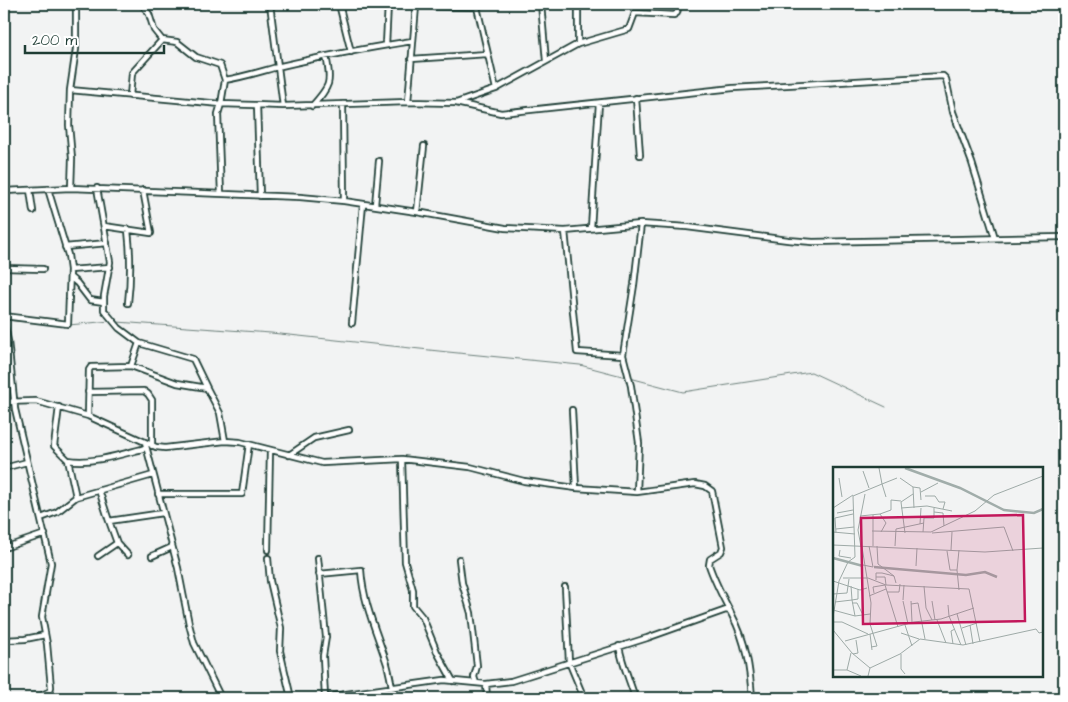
<svg xmlns="http://www.w3.org/2000/svg" width="1068" height="702" font-family="'Architects Daughter',sans-serif">
<style>
.lines{fill:none;stroke-linecap:round;stroke-linejoin:round}
.stream{stroke:#6d807b;stroke-width:1}
.street-casing{stroke:#1f3d34;stroke-width:8}
.street{stroke:#fff;stroke-width:4.5}
.inset-river{fill:none;stroke:#a1adaa;stroke-width:2.5}
.inset-road{fill:none;stroke:#9eaaa7;stroke-width:1}
.view{fill:#c2185b;fill-opacity:0.15;stroke:#c2185b;stroke-width:2.5}
.inset-edge{fill:none;stroke:#1f3d34;stroke-width:2.5}
</style>
<rect width="100%" height="100%" fill="#f2f3f3"/>
<filter id="ink" filterUnits="userSpaceOnUse"><feTurbulence type="fractalNoise" baseFrequency=".02" numOctaves="2"/><feDisplacementMap in="SourceGraphic" scale="10" xChannelSelector="R" yChannelSelector="G"/><feConvolveMatrix kernelMatrix="1 2 1 2 8 2 1 2 1" color-interpolation-filters="sRGB"/></filter>
<g filter="url(#ink)">
<g class="lines">
<path class="stream" d="M4,320L40,323
M117,322L271,333L448,352L580,365L626,377
M69,325L110,321
M630,378L683,392L811,372L886,407"/>
<defs>
<path id="street" d="M270,4L283,106
M339,4L351,52
M541,4L546,61
M578,4V44
M477,7L496,89
M162,40L177,42L196,57L220,65L225,80
M386,45L388,4
M411,59L487,54
M70,90L221,104L283,106L408,102L456,103L496,89L578,44L629,29L635,13L674,15L677,13L679,4
M130,96L132,73L162,40L154,30L149,14L142,4
M636,98L640,155
M408,102L416,6L477,7V4
M456,103L501,113L733,88L943,76L946,79L953,112L972,163L995,238
M343,104L344,201
M257,105L260,196
M312,106C330,86 332,83 326,56
M71,188L72,158L69,125L70,90L76,49V4
M97,188L110,262L104,296V310L119,328L139,343L193,359L207,388
M30,190L33,211
M4,191L71,188L300,197L344,201L417,212L505,228L565,231L641,224L687,227L788,240L813,242L1064,237
M221,194L218,114L221,104L225,80C244,77 262,71 281,66C324,56 368,48 412,41
M375,205L379,161
M417,212L424,146
M104,226L151,233L143,190
M591,228L599,103
M565,231L577,352L623,355L631,386L639,443L637,492
M65,247L107,243
M4,268L43,269
M70,270L110,267
M71,278L77,283L90,300L104,302
M128,303C131,278 131,256 128,230
M4,316L68,324L70,270L68,255L48,189
M4,322L8,341L15,409L51,563L42,617L47,644L51,687L50,691L44,694L42,698
M352,323L363,204
M623,355L634,285L641,224
M131,366L139,343
M88,392L144,391L148,394L152,400V446
M4,402L36,401L88,416L156,447L165,448L225,441L240,442L322,463L402,459L470,467L524,481L576,488L637,492L695,484L705,486L712,491L723,547L721,552L710,559L709,565C715,583 724,599 732,615C746,641 750,669 752,698
M59,407L54,446L68,460
M572,410L576,488
M88,416L89,370L91,367L131,366L177,383L207,388L220,413L225,441
M145,442L178,568L189,624L194,643L221,698
M289,455L314,438L349,430
M402,459L405,562L413,590V606L423,618L437,652L453,681
M4,468L27,462
M99,490L109,521
M158,494H242L249,444
M76,497L68,460C94,464 122,454 146,448
M41,518L57,512L76,497L153,475
M4,548L45,534
M268,550L270,450
M128,555L117,543L109,521L163,513
M98,556L117,543
M152,556L172,547
M268,558L270,581L281,628L280,651L291,698
M318,558L326,637L323,656L325,698
M459,559L462,583L471,613L477,666L474,677L476,683
M319,574L361,570C363,603 377,633 387,664C390,675 392,687 394,698
M565,587L569,662L584,698
M4,640L25,639L45,635
M619,646C622,664 630,681 635,698
M486,684L487,698
M324,698L346,694L444,680L486,684L511,681L647,638L726,610L730,611"/>
</defs>
<use href="#street" class="street-casing"/>
<use href="#street" class="street"/>
</g>
</g>
<g transform="translate(833 467)">
<rect width="210" height="210" fill="#f2f3f3"/>
<path class="inset-river" d="M72,1L127,21L171,43L201,46L210,42M0,91L30,99M41,100L133,108L152,105L164,110"/>
<path class="inset-road" d="M30,4L36,21M6,11L9,30M67,11L80,20L81,41M80,20L87,21L88,33M88,25L105,16M92,29H102L106,35H112L110,42M53,30L49,17L64,11M0,41L20,28M68,41L94,39L119,44M101,45L110,46L111,59M4,46L20,43M47,47L58,43V33L68,34M27,49L47,47L53,56L48,65M87,57L88,41M3,62L21,60M39,64L98,65L142,44L161,28L210,9M0,65L22,67M90,65L91,51H101V41M3,66L2,51L20,47M72,66L68,35L80,27M99,66L171,60L180,84M0,78L152,85L210,81M40,79V48M44,79L45,97L61,109M62,79L63,62L91,56M28,80L25,63L32,27M29,80L38,136L37,157L44,179L38,180M7,83L6,89L18,91M118,83L119,65M114,84L117,103H124L126,123M30,98L40,100L36,79M83,99L84,81M124,103L126,83M43,110H52L53,118M10,111H35L53,118L136,122L147,175M43,113V106H49L61,109L63,116M0,114L27,123L34,121M52,118L65,160M18,119L19,133L25,132V122M91,119L93,141L99,153M54,125H66L67,117M41,126L40,120L52,118M0,127L14,126L16,112M36,129L53,122M70,133L71,118M70,134L75,157M78,134L79,155M99,134L102,153M2,135L19,133L22,149M19,136H24L30,148M78,137L85,136L92,172M115,138L116,149L128,178M0,143L22,149L37,147M124,147L133,178M0,150L6,114L15,95L22,90L20,29L49,17L46,1M104,153L113,176M0,155H9L35,167M72,158L79,179M137,158L140,177M129,161L144,156M0,163L19,186L37,201M68,166L86,172M37,167L39,183M12,174L81,155L108,152L141,141M120,177L118,164L122,162M20,187L25,186L23,173M68,187V202L72,207M0,203H14L28,209M14,203L18,186M35,209L37,201L67,187L87,172L130,178L203,162L206,166L210,165"/>
<path class="view" d="M190,48L192,154L30,157L28,51Z"/>
<rect width="210" height="210" class="inset-edge"/>
</g>
<rect width="1068" height="702" fill="none" stroke="#fff" stroke-width="20"/>
<rect x="10" y="10" width="1048" height="682" fill="none" stroke="#1f3d34" stroke-width="2" filter="url(#ink)"/>
<path d="M25 45v8h139v-8" fill="none" stroke="#1f3d34" stroke-width="2.5"/>
<text x="32" y="45" font-size="15" fill="#1f3d34" stroke="#ffffff" stroke-width="4" paint-order="stroke">200 m</text>
</svg>
